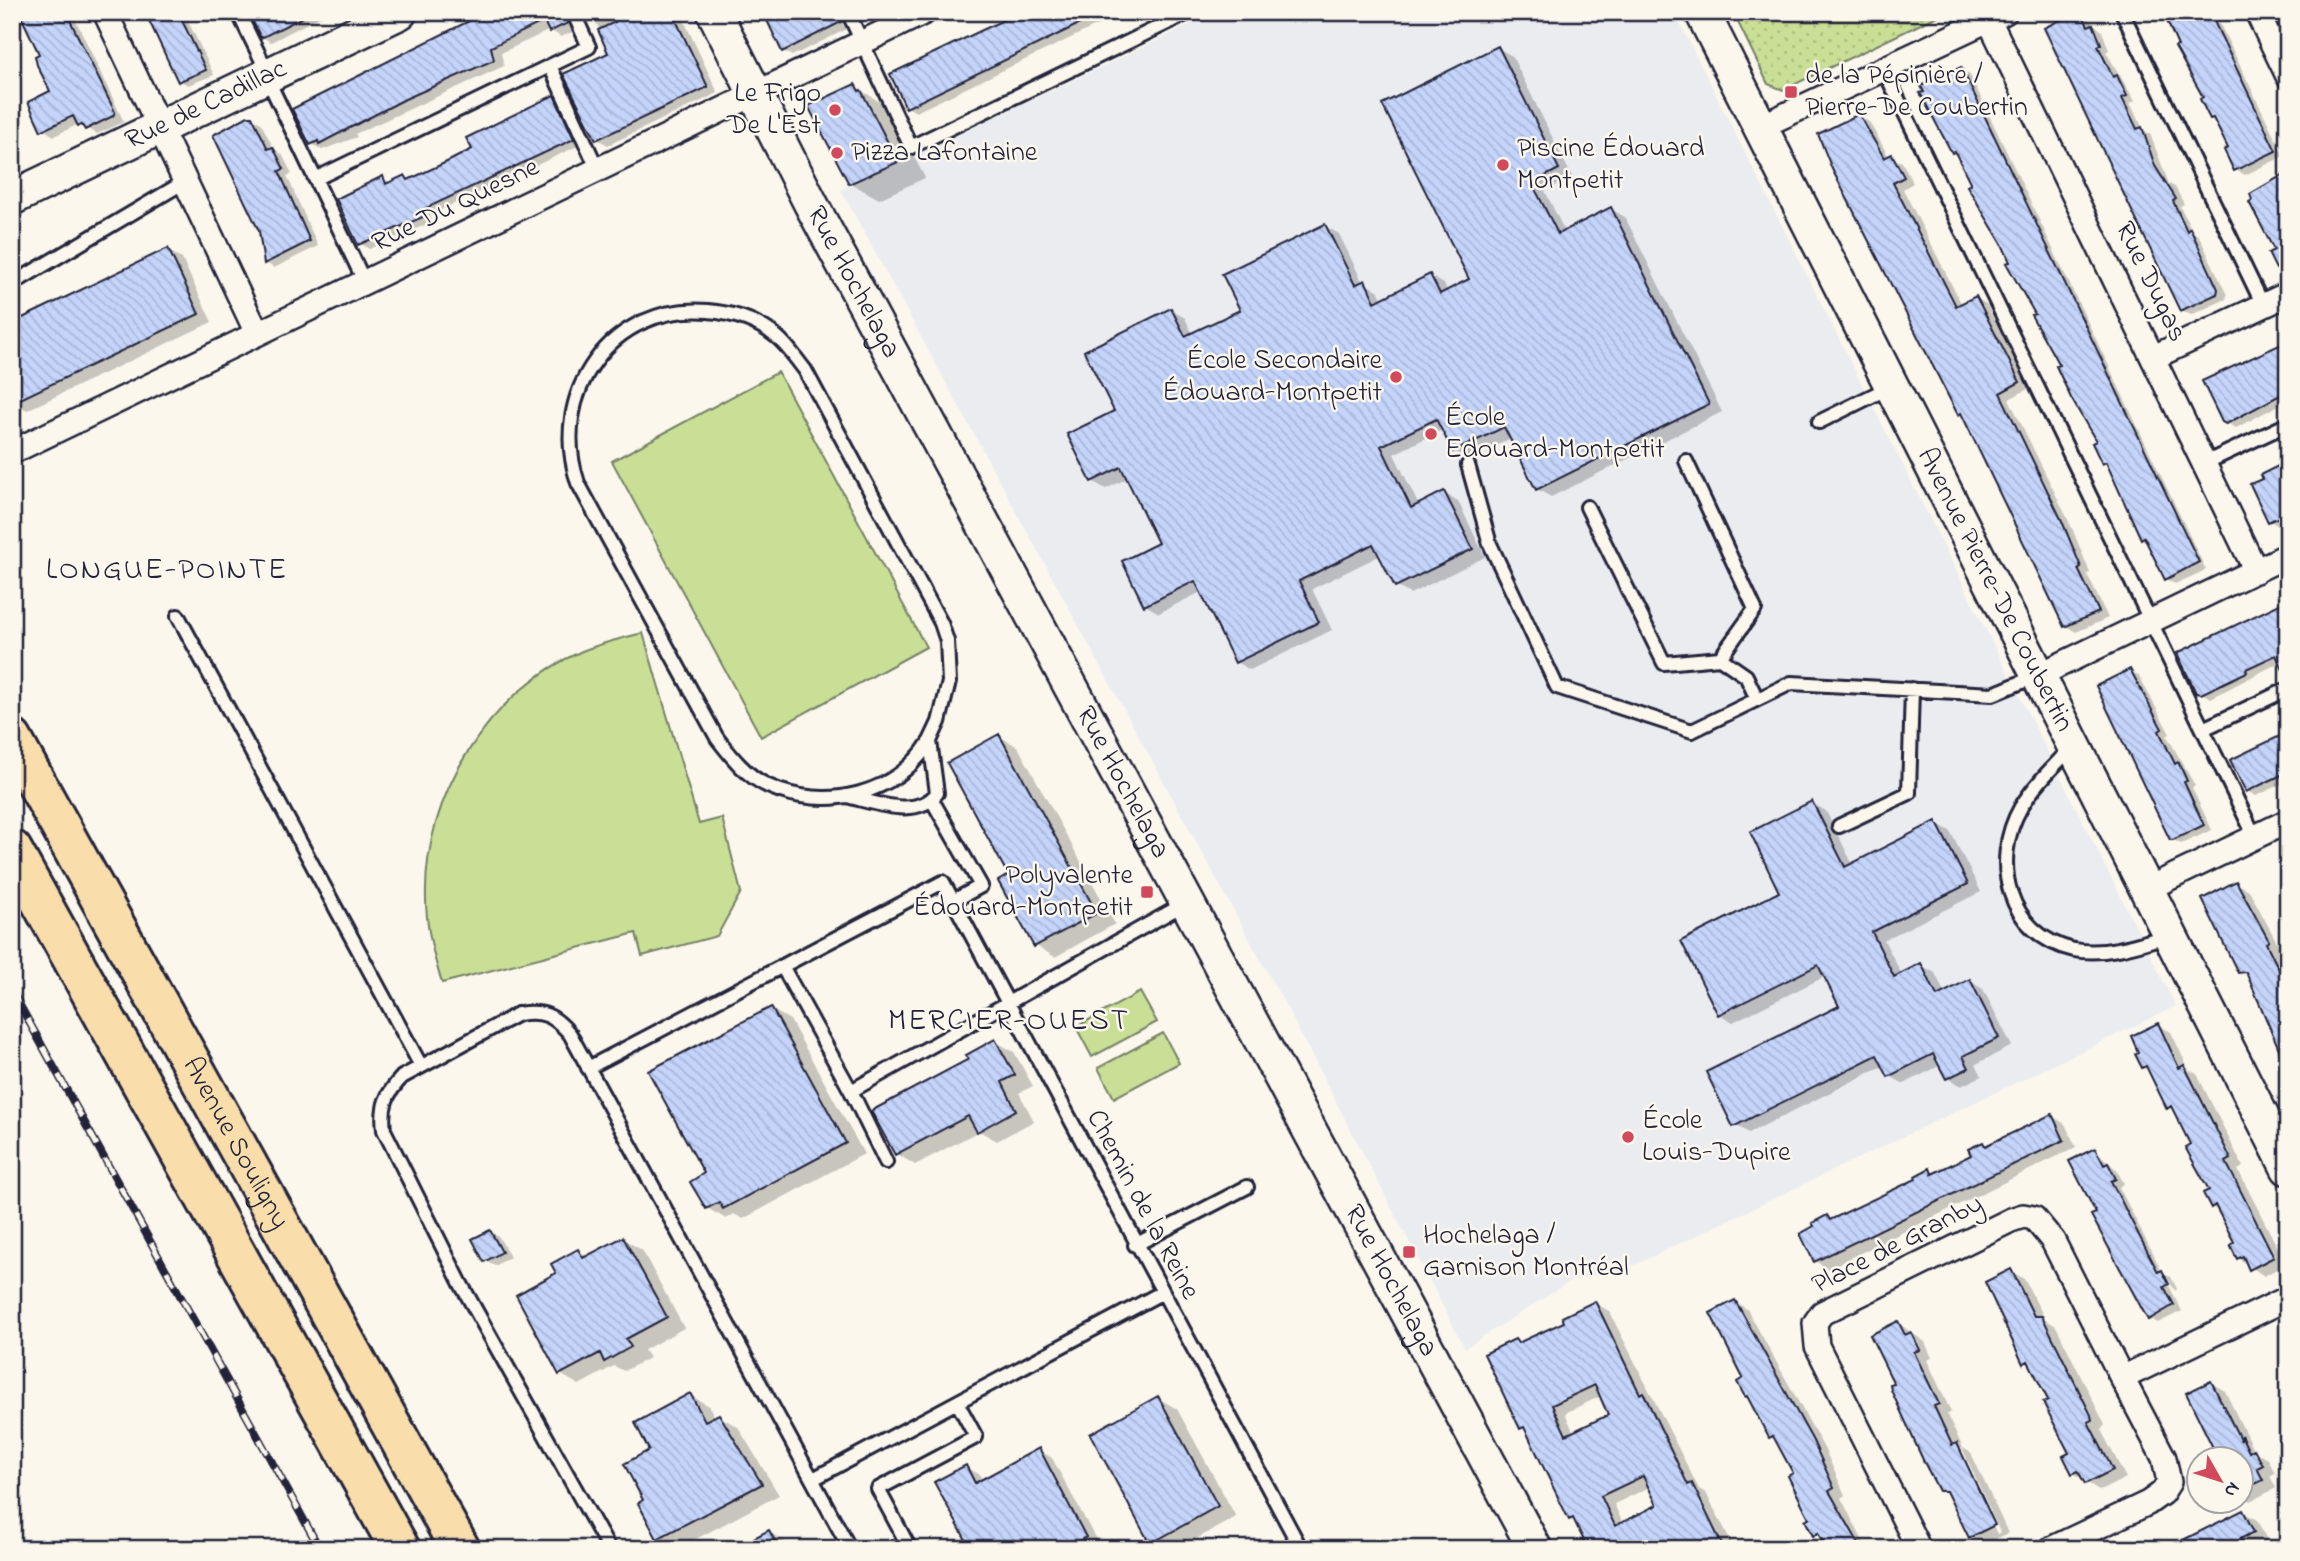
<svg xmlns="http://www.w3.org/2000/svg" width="2300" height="1561" font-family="'Indie Flower',sans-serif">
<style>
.built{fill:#eaecf0}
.green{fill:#c8df95;stroke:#758068;stroke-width:2}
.park{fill:url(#park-dots);stroke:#758068;stroke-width:2}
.shadow{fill:#0003;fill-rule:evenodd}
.building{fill:url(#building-back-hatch);stroke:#22223b;stroke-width:2;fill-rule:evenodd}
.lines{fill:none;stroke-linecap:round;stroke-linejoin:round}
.lane-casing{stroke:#22223b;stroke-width:18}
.street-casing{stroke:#22223b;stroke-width:28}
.secondary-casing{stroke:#22223b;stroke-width:38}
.highway-casing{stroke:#22223b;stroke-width:44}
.lane{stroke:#fbf7ec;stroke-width:12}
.street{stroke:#fbf7ec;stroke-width:23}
.secondary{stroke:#fbf7ec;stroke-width:33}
.highway{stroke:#f9deab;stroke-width:38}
.rail-casing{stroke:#22223b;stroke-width:8}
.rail{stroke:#fbf7ec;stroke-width:5;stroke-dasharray:16;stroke-linecap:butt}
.poi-dot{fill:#d1495b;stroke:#fbf7ec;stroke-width:2.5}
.labels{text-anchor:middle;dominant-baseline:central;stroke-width:5;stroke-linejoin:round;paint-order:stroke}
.poi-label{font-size:28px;fill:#22223b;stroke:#fbf7ec;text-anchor:start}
.street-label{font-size:28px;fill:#22223b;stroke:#fbf7ec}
.neighbourhood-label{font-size:30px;letter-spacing:2px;fill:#22223b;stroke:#fbf7ec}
</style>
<defs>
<pattern id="park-dots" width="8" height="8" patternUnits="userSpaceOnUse" patternTransform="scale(1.75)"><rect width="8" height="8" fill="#c8df95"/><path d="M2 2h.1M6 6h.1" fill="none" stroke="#acbf81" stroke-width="1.8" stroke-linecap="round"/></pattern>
<pattern id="building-back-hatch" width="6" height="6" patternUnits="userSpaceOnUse" patternTransform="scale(1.75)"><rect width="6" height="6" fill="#c4d4fa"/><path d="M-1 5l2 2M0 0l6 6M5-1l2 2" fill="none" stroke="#a8b6d7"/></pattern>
</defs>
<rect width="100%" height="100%" fill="#fbf7ec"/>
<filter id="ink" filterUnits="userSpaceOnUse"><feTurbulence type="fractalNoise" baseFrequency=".0143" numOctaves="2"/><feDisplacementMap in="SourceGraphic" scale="14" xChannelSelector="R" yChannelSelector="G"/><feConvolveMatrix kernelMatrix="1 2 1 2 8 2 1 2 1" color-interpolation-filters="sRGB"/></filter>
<g filter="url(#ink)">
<path class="built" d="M1217,12H1674L2176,1006L1635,1265L1569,1282L1465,1348L1288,1010L841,190Z"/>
<path class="green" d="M778,372L926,647L761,737L612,461Z
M643,633L699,824L722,818L741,892L717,936L642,956L636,933L442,983C433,955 426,928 426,899C423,797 488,692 582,651C602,643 622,638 643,633Z
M1140,992L1157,1022L1092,1057L1076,1027Z
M1163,1033L1179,1063L1114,1098L1098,1068Z"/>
<path class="park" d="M1733,12H1946L1783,90L1768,84Z"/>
<path class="shadow" d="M20,12H72L124,122L97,134L79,124L54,136L43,129L53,92L42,55Z
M148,12H189L192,19L188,21L214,75L188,85L179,80Z
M253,12H329L271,42L262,37Z
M492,12H580L575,17L579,29L561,37L550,30L501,53L504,66L355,134L357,137L322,150L311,144Z
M584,12H680L718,93L608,145L597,139L611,54L595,20Z
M765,12H850L849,21L843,24L846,29L843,31L792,56L783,51Z
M1023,12H1125L916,112L907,107Z
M2080,12L2102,31L2109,50L2106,52L2135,101L2130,103L2144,130L2150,134L2169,184L2175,187L2184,204L2180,206L2193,232L2199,236L2227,295L2226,299L2191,315L2182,310Z
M2161,12H2214L2284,156L2245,175L2236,170L2231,149L2217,121L2211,118L2167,18Z
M1498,48L1512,56L1572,177L1545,191L1565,232L1611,209L1625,217L1722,412L1551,497L1537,489L1512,438L1468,459L1454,451L1444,429L1394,454L1419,506L1444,493L1458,501L1485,557L1410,594L1396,586L1381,555L1312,589L1332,630L1250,670L1236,662L1201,592L1159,613L1145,605L1160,544L1128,478L1106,489L1092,481L1116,412L1171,310L1185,318L1193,335L1242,311L1325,226L1339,234L1363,283L1378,290L1383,300L1430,276L1444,284L1448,292L1471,280Z
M1961,69L1970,75L2206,570L2175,584L2166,579L2148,541L2142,538L2109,465L2104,462L2098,442L2012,263L1959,156L1953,152Z
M855,86L889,108L925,178L879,199L850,183Z
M554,97L563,102L582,144L430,215L432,222L369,249L360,243L383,178L392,184L405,177L411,180L474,150Z
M1859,116L1869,122L1889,157L1902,162L1913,183L1903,189L1962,305L1976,298L1986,304L2030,388L2009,399L2072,528L2090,573L2087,574L2108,618L2076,632L2066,626L1965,417L1959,414Z
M252,118L261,123L274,149L282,154L292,174L287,176L318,246L274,268L266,263V251L259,239Z
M168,250L182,259L212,322L27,410L13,402Z
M2288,342V400L2236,428L2223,421Z
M2288,464V521L2279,526L2270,521L2262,476Z
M2288,601L2284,660L2211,698L2197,691Z
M2130,671L2139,676L2170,734L2167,736L2192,780L2195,786L2192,788L2212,830L2181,844L2172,839Z
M2288,734V781L2256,796L2247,791Z
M999,736L1018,747L1115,924L1055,957L1036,946L1011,876Z
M1812,803L1826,811L1853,865L1936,823L1950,831L1981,892L1884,940L1902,975L1921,965L1935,973L1945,994L1970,981L1983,989L2012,1046L1976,1064L1982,1076L1961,1086L1947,1078L1941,1065L1904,1084L1890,1076L1885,1065L1749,1133L1735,1125L1841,1007L1826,976L1733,1022L1719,1014L1782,893Z
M2236,883L2249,890L2280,948L2277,950L2288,971V1062L2249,976L2242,971Z
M771,1009L790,1020L864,1154L743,1219L734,1214L726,1219L707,1208V1174Z
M2158,1025L2171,1032L2189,1070L2197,1074L2243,1167L2238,1170L2286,1264L2264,1276L2238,1258L2236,1242L2220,1212L2212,1207V1190L2192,1145L2151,1071L2143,1067Z
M995,1041L1014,1052L1033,1086L1019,1093L1034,1121L997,1141L979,1131L915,1165L897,1154L971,1060Z
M2052,1116L2065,1124L2076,1147L1828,1269L1815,1261L1827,1217L1833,1221L1918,1180L1930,1170L1936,1174L1973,1156L1983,1144L1988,1147Z
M2095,1150L2117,1170L2124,1184L2119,1187L2182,1311L2158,1323L2149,1318L2098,1214Z
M490,1232L499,1237L510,1257L495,1266L486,1261Z
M623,1239L642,1250L684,1328L644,1350L649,1358L624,1371L614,1366L579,1385L560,1374L558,1274L578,1251L589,1257Z
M2011,1271L2024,1279L2045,1319L2056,1326L2105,1425L2101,1430L2126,1478L2100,1491L2073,1473L2071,1454L2050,1401L2033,1367L2025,1362Z
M2166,1275L2171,1277L2177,1289L2175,1291Z
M1735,1302L1747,1309L1825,1450L1845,1495L1841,1498L1867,1549H1828L1824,1539L1815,1534L1796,1474L1778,1441L1771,1437L1746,1395Z
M1595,1303L1609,1311L1699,1489L1706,1493L1735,1549H1591L1578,1523L1570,1519L1487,1355L1515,1341L1520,1344L1566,1322ZM1601,1396L1611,1416L1574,1433L1565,1413ZM1650,1487L1660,1506L1623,1524L1614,1504Z
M1898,1323L1925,1342L1932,1358L1927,1360L1951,1412L1947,1415L1963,1448L1971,1453L2008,1533L1984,1545L1970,1537L1950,1495L1940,1489L1896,1385ZM1958,1448H1962L2000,1532L1997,1534Z
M2211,1383L2225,1391L2254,1451L2268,1459L2275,1473L2270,1476L2276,1488L2251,1501L2240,1495V1460Z
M690,1395L709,1406L715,1418L719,1416L738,1427L779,1495L677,1549L658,1538L645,1500L652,1451Z
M1158,1398L1177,1409L1236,1517L1178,1549H1162L1151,1543Z
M1039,1450L1052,1458L1099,1545L1092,1549H973L966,1467L979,1474L983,1481Z
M2243,1512L2257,1520L2267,1540L2250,1549H2169Z
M769,1532L787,1543L791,1549H742Z"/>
<path class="building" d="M19,12H66L115,112L113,116L85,130L82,125L78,126L73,116L41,131L28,102L50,91L37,65L35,56L39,54Z
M145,12H178L206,70L178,82Z
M248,12H313L261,38Z
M487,12H564L568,23L549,32L544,21L491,47L494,60L405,99L319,144L318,141L310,145L292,109Z
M610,12H672L708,87L596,140L563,74L608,53L598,30L615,22Z
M763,12H839L843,21L782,52Z
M1020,12H1104L906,108L890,74Z
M2076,12H2081L2088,26L2093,24L2101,44L2098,46L2113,77L2117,75L2127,96L2122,98L2137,129L2142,127L2155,166L2176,199L2173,201L2187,231L2190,228L2218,289L2217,294L2180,311L2044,28Z
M2163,12L2210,13L2276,151L2234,171L2224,150L2228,148L2213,118L2210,119L2200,99L2203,97L2175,47L2178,46Z
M1498,46L1559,169L1532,183L1558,234L1611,207L1709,404L1536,490L1504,427L1453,452L1436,419L1381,446L1411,508L1444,491L1473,549L1395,587L1373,544L1299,581L1319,622L1235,663L1195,581L1144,606L1122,561L1158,543L1121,467L1091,482L1067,434L1114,411L1084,351L1171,308L1185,336L1240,310L1222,274L1325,224L1355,285L1365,280L1375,302L1430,274L1440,294L1469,279L1382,104Z
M1961,67L2199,562L2165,580L2144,537L2141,539L2106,462L2102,464L2092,443L2096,441L2071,398L2056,366L2059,365L2031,315L2035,314L2006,263L2010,262L2002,244L1967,186L1971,184L1955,152L1952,153L1920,93L1924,92L1921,86Z
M855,84L859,91L861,90L898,162L849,184L808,106Z
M554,95L574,139L422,210L423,217L358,245L336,199L383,176L386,184L405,175L408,180L451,160L472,149L466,138Z
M1859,114L1884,158L1892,154L1904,177L1893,183L1956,306L1976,296L2020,382L2000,393L2062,521L2081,567L2078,569L2099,612L2064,627L1961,413L1958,415L1832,169L1818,134Z
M248,116H252L268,149L273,147L284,169L279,171L310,241L264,264L259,231L213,135Z
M2288,172V279L2282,266L2276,269L2268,253L2274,250L2249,202L2252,200L2250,194Z
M168,248L199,314L12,403V323Z
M2288,341V391L2226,424L2222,422L2202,381Z
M2280,465L2282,469L2288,466V513L2268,522L2250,484L2262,479L2260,475Z
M2288,600V680L2276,655L2246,669L2247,672L2201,694L2196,693L2177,653Z
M2130,669L2162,729L2159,731L2175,764L2178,762L2184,774L2187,781L2184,782L2204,825L2173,840H2170L2096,686Z
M2288,732V772L2246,792L2230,760Z
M999,734L1097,913L1034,947L998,881L1008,875L947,763Z
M1812,801L1845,867L1936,821L1968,884L1872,932L1894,977L1921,963L1937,996L1970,979L1999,1038L1963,1056L1969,1068L1946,1079L1933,1054L1888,1077L1877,1055L1733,1127L1706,1072L1839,1006L1818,965L1718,1015L1681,941L1779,892L1750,832Z
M2236,881L2269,941L2266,943L2288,988V1070L2246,972L2238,973L2202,899Z
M771,1007L846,1143L723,1209L719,1202L706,1209L690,1182L704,1173L648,1071Z
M2158,1023L2179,1068L2184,1065L2231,1159L2226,1162L2274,1257L2249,1270L2243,1256L2237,1259L2230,1245L2234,1242L2215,1205L2211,1208L2203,1193L2209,1190L2185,1147L2190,1144L2171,1106L2167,1109L2146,1066L2142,1068L2135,1054L2138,1052L2131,1036Z
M995,1039L1015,1075L1002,1082L1016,1110L977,1132L968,1116L895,1155L871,1111L969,1059L966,1055Z
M2052,1114L2064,1140L1814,1262L1800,1234L1814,1226L1812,1223L1827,1215L1830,1220L1916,1179L1915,1176L1930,1168L1932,1174L1971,1155L1968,1149L1983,1142L1985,1146Z
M2095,1148L2104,1165L2108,1163L2116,1179L2111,1181L2131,1220L2158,1272L2162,1270L2169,1284L2164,1287L2174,1305L2148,1320L2091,1215L2096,1213L2069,1161Z
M490,1230L502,1252L484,1262L472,1239Z
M623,1237L667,1317L626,1339L631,1347L604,1362L600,1353L559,1375L516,1295L556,1273L551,1264L578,1249L583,1258Z
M2011,1269L2034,1316H2042L2091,1415L2092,1420L2088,1422L2113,1470L2085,1484L2078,1471L2072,1474L2063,1456L2069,1453L2043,1402L2048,1400L2028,1361L2023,1364L1985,1282Z
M1735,1300L1813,1441L1834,1488L1829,1491L1862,1549H1826L1818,1533L1813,1536L1805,1520L1809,1518L1788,1476L1793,1473L1773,1436L1769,1438L1747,1396L1745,1397L1737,1382L1743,1378L1710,1313Z
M1595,1301L1640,1394L1643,1392L1688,1485L1692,1483L1724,1549H1588L1573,1518L1569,1520L1524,1427L1520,1429L1484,1354L1515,1339L1518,1343L1564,1322L1562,1317ZM1595,1385L1608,1415L1566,1435L1552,1405ZM1643,1476L1657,1505L1615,1526L1601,1496Z
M1898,1321L1905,1335L1911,1332L1920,1350L1914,1352L1939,1404L1934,1406L1952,1445L1957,1443L1995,1525L1969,1538L1946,1491H1939L1924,1462L1891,1390L1890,1385L1894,1384L1870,1335Z
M2211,1381L2241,1441V1435L2249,1452L2254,1449L2263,1465L2257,1468L2263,1480L2241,1491V1460H2219L2186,1393Z
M690,1393L705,1421L719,1414L762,1484L657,1539L638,1503L643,1500L624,1464L649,1450L635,1423Z
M1158,1396L1218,1506L1150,1544L1090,1434Z
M1039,1448L1086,1537L1065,1549H971L934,1482L966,1465L975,1483Z
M2243,1510L2254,1532L2240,1539L2244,1549H2165Z
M769,1530L779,1549H733Z"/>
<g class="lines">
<defs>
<path id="lane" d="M238,12L269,75
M848,12L911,147L1190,12
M2122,12L2263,305
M550,66L598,170
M1884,70L2255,837
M267,78L365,283
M315,179L589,47L573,12
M12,284L186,181
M1819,422L1892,386
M1686,461L1755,609L1720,658
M2205,463L2288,424
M1468,465L1490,544L1557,687L1692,731L1791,683L1993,694L2039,675
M1587,507L1664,663L1720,658L1746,676L1757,699
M178,616L421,1066
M2203,729L2288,689
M2073,746C2055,765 2035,784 2021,807C1990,861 2007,935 2074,950C2106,956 2139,944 2169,935
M846,796C874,802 917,820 937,793L930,741L939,722L949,682L947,641L941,623L805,370C796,359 788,346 777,337C758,321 732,313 708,311C611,303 548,394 578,483L717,738C731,756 746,776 768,786C826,812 897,795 930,741
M932,800L981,886L953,901
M1839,826L1909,793L1912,689
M782,966L851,1091L1186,903
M588,1068L943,882L1301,1549
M851,1091L886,1162
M1135,1245L1247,1187
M813,1479L1161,1293
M609,1549L461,1284L384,1130C381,1106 386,1094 402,1077L518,1014C543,1010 554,1015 570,1034L850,1549
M910,1549L878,1489L976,1437L957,1402"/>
<path id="street" d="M105,12L257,333
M2257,12L2288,76
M1989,20L2256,571
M1760,127L2005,12
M2154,357L2288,294
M12,452L925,12
M2039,675L2288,555
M2147,889L2288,821
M1919,1549L1817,1346L1815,1323L1822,1313L2011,1220L2023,1216L2034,1218L2053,1241L2122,1378
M2051,1549L2148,1503L2162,1493L2169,1482L2164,1458L2122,1378L2288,1298"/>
<g id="secondary">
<path id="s1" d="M714,12L811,204L1535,1549"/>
<path id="s2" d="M1702,12L2288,1168"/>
<path id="s3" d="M12,198L400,12"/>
</g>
<g id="highway">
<path id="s4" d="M12,739L460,1549"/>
<path d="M12,850L400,1549"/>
</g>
</defs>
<use href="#lane" class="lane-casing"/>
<use href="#street" class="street-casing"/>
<use href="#secondary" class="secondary-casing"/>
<use href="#highway" class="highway-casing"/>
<use href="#lane" class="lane"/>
<use href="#street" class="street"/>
<use href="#secondary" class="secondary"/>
<use href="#highway" class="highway"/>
<defs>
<path id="rail" d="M12,991L320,1549"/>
</defs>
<use href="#rail" class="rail-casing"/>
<use href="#rail" class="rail"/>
</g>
</g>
<g class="poi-dot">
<rect x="1784" y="85" width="14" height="14" rx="3.5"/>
<circle cx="835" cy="110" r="7"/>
<circle cx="837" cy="153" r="7"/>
<circle cx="1503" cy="165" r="7"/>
<circle cx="1396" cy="377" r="7"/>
<circle cx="1431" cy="434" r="7"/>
<rect x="1140" y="885" width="14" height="14" rx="3.5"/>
<circle cx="1628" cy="1137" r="7"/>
<rect x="1402" y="1245" width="14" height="14" rx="3.5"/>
</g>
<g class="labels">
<g class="poi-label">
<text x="1805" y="76">de la Pépinière /<tspan x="1805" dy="32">Pierre-De Coubertin</tspan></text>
<text x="821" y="94" text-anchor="end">Le Frigo<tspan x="821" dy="32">De L'Est</tspan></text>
<text x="1517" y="149">Piscine Édouard<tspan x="1517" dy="32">Montpetit</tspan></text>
<text x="851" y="153">Pizza Lafontaine</text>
<text x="1382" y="361" text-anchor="end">École Secondaire<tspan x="1382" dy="32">Édouard-Montpetit</tspan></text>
<text x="1445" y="418">École<tspan x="1445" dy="32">Edouard-Montpetit</tspan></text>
<text x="1133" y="876" text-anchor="end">Polyvalente<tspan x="1133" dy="32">Édouard-Montpetit</tspan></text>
<text x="1642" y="1121">École<tspan x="1642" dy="32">Louis-Dupire</tspan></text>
<text x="1423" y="1236">Hochelaga /<tspan x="1423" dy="32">Garnison Montréal</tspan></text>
</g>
<g class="street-label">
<text stroke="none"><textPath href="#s3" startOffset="215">Rue de Cadillac</textPath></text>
<text transform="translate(456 206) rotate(-26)">Rue Du Quesne</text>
<text stroke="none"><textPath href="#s1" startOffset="304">Rue Hochelaga</textPath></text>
<text transform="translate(2150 282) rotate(64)">Rue Dugas</text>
<text stroke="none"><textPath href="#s2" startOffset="648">Avenue Pierre-De Coubertin</textPath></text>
<text stroke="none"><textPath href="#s1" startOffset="872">Rue Hochelaga</textPath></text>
<text stroke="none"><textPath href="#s4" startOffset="462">Avenue Souligny</textPath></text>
<text transform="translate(1142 1205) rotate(62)">Chemin de la Reine</text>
<text transform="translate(1898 1245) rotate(-27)">Place de Granby</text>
<text stroke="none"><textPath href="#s1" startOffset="1438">Rue Hochelaga</textPath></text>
</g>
<g class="neighbourhood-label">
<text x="167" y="571">LONGUE-POINTE</text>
<text x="1009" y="1022">MERCIER-OUEST</text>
</g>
</g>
<rect width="2300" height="1561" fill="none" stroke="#fbf7ec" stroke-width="42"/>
<rect x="21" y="21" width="2258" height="1519" fill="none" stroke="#22223b" stroke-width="2.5" filter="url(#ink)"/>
<g transform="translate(2220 1480) rotate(129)"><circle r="33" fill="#fbf7ec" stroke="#a4a2a5" stroke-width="2"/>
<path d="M0-5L12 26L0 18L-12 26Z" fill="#d1495b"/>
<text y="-10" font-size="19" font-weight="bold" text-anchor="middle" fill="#22223b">N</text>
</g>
</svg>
